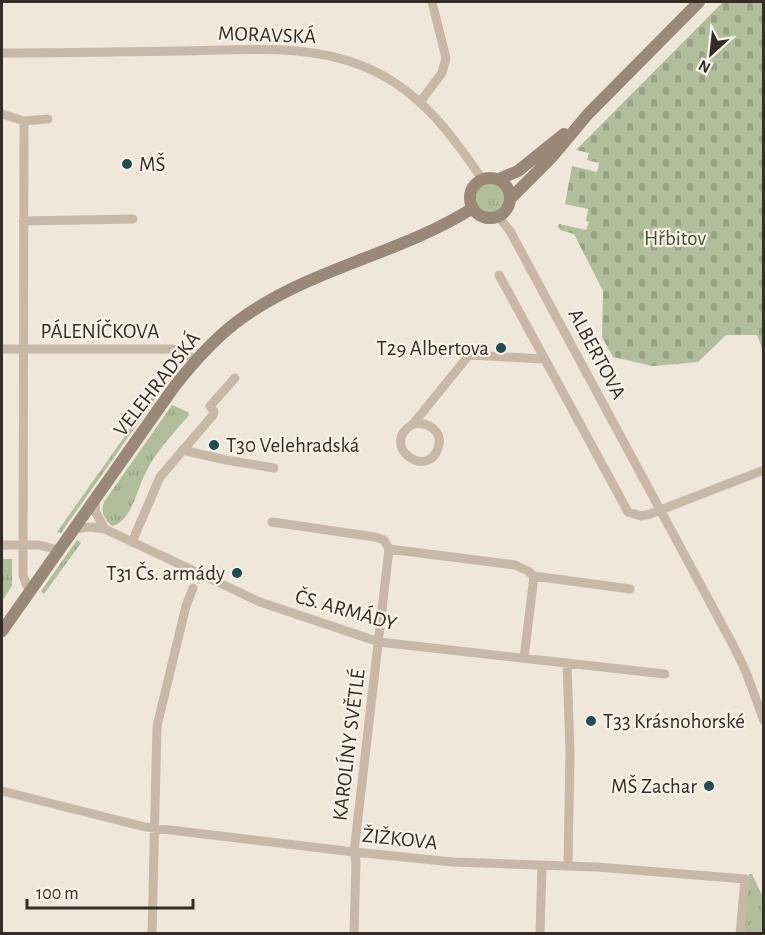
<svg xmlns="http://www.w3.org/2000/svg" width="765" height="935" font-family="'Alegreya Sans',sans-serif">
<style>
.grass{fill:url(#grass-tufts)}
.cemetery{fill:url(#cemetery-stones)}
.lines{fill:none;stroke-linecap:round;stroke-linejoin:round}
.minor{stroke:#c7b8a8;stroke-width:9}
.secondary{stroke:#9a8879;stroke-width:12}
.poi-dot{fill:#204c53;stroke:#f8f1e7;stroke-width:2}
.labels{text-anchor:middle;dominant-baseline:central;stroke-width:4.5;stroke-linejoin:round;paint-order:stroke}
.street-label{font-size:21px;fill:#342c27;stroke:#f8f1e7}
.poi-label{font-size:21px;fill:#342c27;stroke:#f8f1e7;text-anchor:start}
.park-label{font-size:21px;fill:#41512d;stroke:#f8f1e7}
</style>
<defs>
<pattern id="grass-tufts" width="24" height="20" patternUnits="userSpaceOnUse" patternTransform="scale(1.5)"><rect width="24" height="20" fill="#b0be9c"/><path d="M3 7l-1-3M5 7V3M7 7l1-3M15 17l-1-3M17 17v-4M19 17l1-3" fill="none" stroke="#98a386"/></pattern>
<pattern id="cemetery-stones" width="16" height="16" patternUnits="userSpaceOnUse" patternTransform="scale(1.5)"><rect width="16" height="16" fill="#b0be9c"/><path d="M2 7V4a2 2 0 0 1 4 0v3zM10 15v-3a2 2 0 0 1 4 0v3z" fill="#98a386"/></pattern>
</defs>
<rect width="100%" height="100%" fill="#f0e7db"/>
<path class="grass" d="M476 198a15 15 0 1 1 30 0a15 15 0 1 1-30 0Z
M154,395L157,396L61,533L57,532Z
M172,405L188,412L189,415C174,433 156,451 146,472C137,489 132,521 112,526C105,520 100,512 104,502Z
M77,540L81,543L44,594L41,591Z
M2,559H12V586L2,601Z
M749,874H752L763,897V933L741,934Z"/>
<path class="cemetery" d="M723,2H763V351L757,335H726L698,362L653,366L613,357L602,337L603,291L574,234L560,230L558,227L559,224L586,230L589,222L586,221L588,209L565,204L572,166L597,172L599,163L587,160L589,153L576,150Z"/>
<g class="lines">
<path class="minor" d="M2,53C61,53 120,52 180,51C244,50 314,42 374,71C422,94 453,136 482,179
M420,102L442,73L446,58L432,2
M2,114L24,121L48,119
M24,121L23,575L26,584L31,590
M499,217L510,231L733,645L746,672L764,721
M23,221L133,219
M499,275L628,512L641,516L650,514L764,470
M2,349H172L186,354L195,360
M413,424C427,421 444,431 438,448C427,481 378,445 413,424L469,355L544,359
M182,450L226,460L274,468
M96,498L95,511L105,529
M272,522L375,537L384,540L389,549L515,565L528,571L534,576L630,589
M74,529L91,527L105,529L260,602L379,642L665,674
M132,542L160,477L213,415L214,412L210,406L235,378
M2,545H39L59,550
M524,658L534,576
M567,663L570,753L568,865
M2,791L145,827L354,852L453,862L597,867L745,879L740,934
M152,934L157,726L186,606L193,588
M354,934L356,862L354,852L389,549
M540,934L542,866"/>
<path class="secondary" d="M470 198a20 20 0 1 1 40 0a20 20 0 1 1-40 0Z
M499,179L518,171L564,134
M511,198L552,157L588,114L699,2
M2,631L174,387C195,360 217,335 245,316C313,268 402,253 473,208"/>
</g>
<g class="poi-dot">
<circle cx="127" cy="164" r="6"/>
<circle cx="501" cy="348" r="6"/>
<circle cx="214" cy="445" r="6"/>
<circle cx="237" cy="573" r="6"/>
<circle cx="591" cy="721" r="6"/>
<circle cx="709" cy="786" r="6"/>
</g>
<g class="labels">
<g class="street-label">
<text transform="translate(267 35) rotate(2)">MORAVSKÁ</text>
<text x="100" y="331">PÁLENÍČKOVA</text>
<text transform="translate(597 354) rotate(62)">ALBERTOVA</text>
<text transform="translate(157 384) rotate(-52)">VELEHRADSKÁ</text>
<text transform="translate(346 610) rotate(16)">ČS. ARMÁDY</text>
<text transform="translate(349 745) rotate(-83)">KAROLÍNY SVĚTLÉ</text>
<text transform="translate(400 839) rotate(6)">ŽIŽKOVA</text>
</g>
<g class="poi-label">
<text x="139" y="164">MŠ</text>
<text x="489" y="348" text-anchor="end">T29 Albertova</text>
<text x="226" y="445">T30 Velehradská</text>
<text x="225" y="573" text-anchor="end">T31 Čs. armády</text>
<text x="603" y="721">T33 Krásnohorské</text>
<text x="697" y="786" text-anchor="end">MŠ Zachar</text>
</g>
<g class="park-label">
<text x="675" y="238">Hřbitov</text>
</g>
</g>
<rect width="765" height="935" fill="none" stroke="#342c27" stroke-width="6"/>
<g transform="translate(711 54) rotate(207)" stroke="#f8f1e7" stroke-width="4.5" paint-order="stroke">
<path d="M0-4.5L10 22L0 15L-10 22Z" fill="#342c27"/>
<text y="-9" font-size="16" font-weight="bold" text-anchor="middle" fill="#342c27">N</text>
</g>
<path d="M27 899v9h166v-9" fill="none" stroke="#342c27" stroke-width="3"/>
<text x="36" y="899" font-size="18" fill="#342c27" stroke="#f8f1e7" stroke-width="4.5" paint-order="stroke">100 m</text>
</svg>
